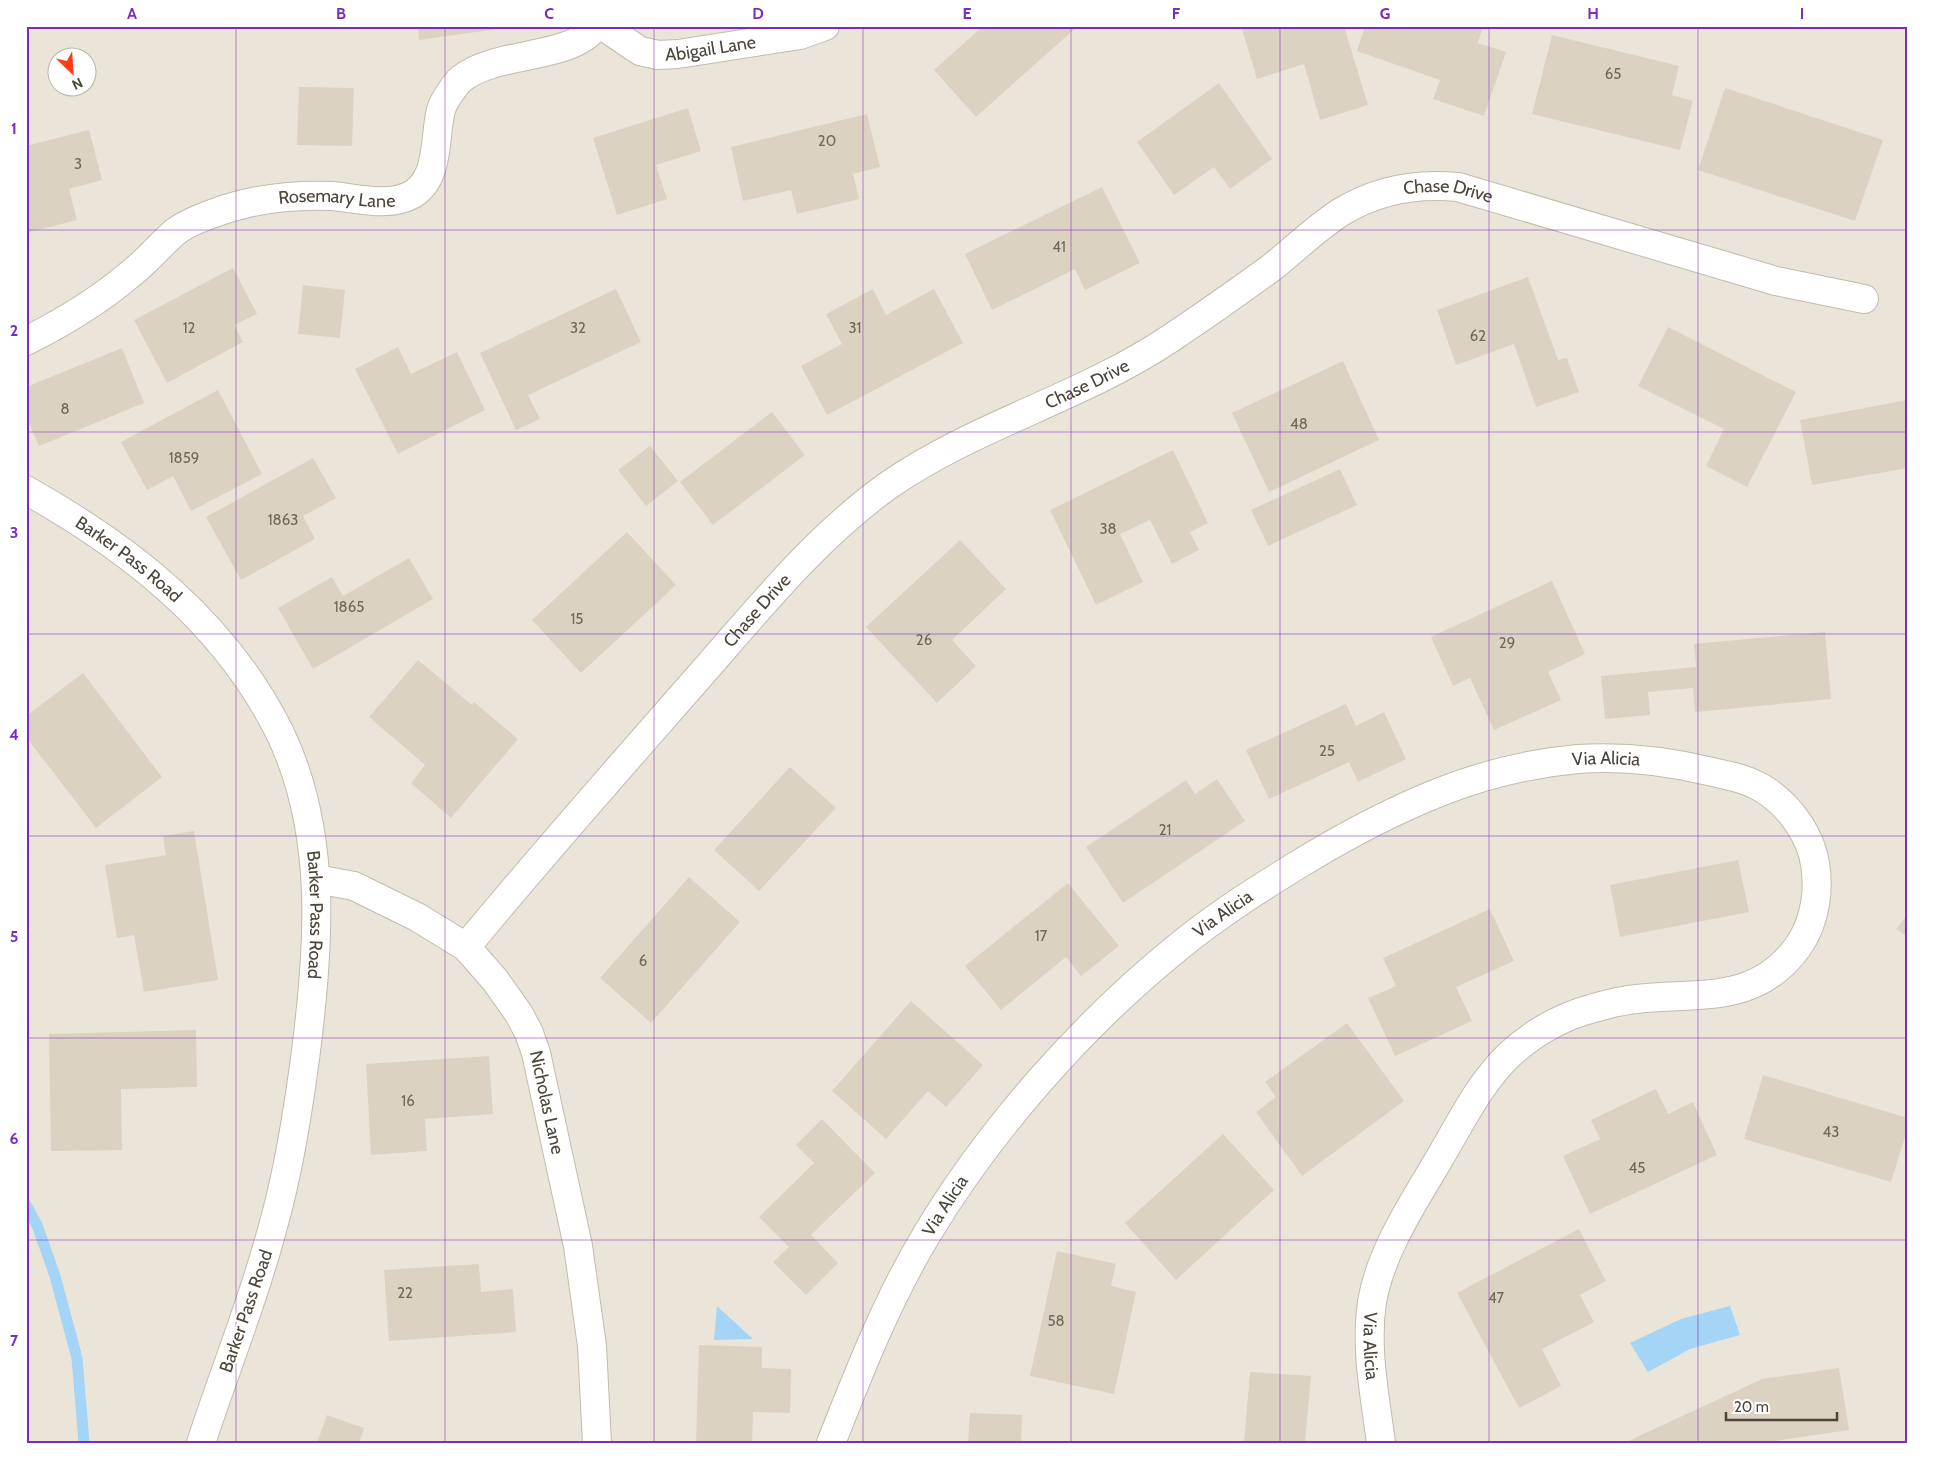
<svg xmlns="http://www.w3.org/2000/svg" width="1934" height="1469" font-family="Cabin,sans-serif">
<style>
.residential{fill:#ebe5d9;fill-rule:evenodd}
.water{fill:#a4d5f6}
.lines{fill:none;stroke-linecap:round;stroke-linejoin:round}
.stream{stroke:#a4d5f6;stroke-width:11}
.building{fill:#dcd2c2}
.minor-casing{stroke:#c3bbac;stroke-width:30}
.tertiary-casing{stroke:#c3bbac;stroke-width:30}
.minor{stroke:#fff;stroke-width:28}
.tertiary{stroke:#fff;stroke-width:28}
.grid{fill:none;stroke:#7b2cbf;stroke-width:1;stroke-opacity:0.55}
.labels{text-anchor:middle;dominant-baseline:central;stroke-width:4.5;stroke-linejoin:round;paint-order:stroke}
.number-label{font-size:15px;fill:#70685a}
.street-label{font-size:18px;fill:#4c4438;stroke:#fff}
.neatline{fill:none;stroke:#7b2cbf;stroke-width:2}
.grid-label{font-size:16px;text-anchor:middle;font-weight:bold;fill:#7b2cbf}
</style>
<rect width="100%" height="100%" fill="#f6f3eb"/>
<path class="residential" d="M26,26H1908V1443H26ZM58,58H88V88H58Z"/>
<path class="water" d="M717,1306L753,1339L714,1340Z
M1730,1306L1740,1335L1690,1349L1648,1372L1630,1343L1681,1319Z"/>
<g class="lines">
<path class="stream" d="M26,1205L37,1225L55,1276L77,1358L84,1443"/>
</g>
<path class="building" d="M418,26H512V27L419,40Z
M983,26H1078L976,117L934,70Z
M1241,26H1344L1368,105L1320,120L1304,64L1257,79Z
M1365,26H1472L1482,30L1478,43L1506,52L1484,116L1433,99L1440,80L1357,51Z
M1552,35L1679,66L1672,95L1693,101L1680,150L1532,114Z
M1219,83L1272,159L1230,189L1214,167L1174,195L1137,142Z
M299,87L354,88L352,146L297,145Z
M1725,88L1883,140L1855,221L1698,170Z
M688,108L701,151L656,165L667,199L617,215L593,138Z
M867,114L880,167L853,174L859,199L797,214L791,190L743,201L731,147Z
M89,130L102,180L69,189L77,220L26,233V146Z
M1102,187L1140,263L1085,290L1075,269L992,310L965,254Z
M233,268L257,314L234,325L243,342L167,383L134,320Z
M1528,277L1558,360L1567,358L1579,392L1536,407L1514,344L1456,365L1437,310Z
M303,285L345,290L340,338L298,334Z
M616,289L641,342L528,395L540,419L516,430L480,353Z
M873,289L886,315L934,289L963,343L827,415L801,366L842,344L826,314Z
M1668,327L1796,392L1747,487L1706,466L1724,429L1638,386Z
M398,347L411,374L457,352L485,410L398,454L355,369Z
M122,348L144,403L39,446L26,416V387Z
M1343,361L1379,440L1269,492L1232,413Z
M218,390L262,474L191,511L173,476L147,490L121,442Z
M1908,400V468L1812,485L1800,420Z
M772,412L805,455L713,525L680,482Z
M650,446L678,481L646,506L618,470Z
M1173,450L1208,523L1190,532L1199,550L1172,564L1150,520L1120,534L1143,582L1096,605L1050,510Z
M313,458L336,498L303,516L315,539L241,580L206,517Z
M1340,469L1357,505L1268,546L1251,510Z
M627,532L676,585L581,673L532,620Z
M960,540L1006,589L952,640L976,666L937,703L866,627Z
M409,558L433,599L313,669L278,608L332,577L343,596Z
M1552,581L1585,654L1548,672L1561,700L1494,730L1470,678L1453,686L1431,637Z
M1825,632L1831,699L1695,712L1693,688L1648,692L1650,715L1605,719L1601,676L1696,667L1694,644Z
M418,660L472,705L474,702L518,739L451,818L411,783L425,765L369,717Z
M83,673L162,777L96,828L26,737V716Z
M1346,704L1356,726L1384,712L1406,759L1358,782L1349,762L1269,799L1246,750Z
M790,767L836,808L759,891L714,850Z
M1217,779L1245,821L1123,903L1086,847L1186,780L1195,794Z
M194,831L218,980L144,992L134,935L117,938L105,865L166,855L163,836Z
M1738,860L1749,912L1620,937L1610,885Z
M689,877L740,922L651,1023L600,978Z
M1068,883L1119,946L1081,976L1066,957L1001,1010L965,966Z
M1490,909L1514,961L1456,987L1472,1021L1395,1056L1368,998L1396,986L1383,958Z
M1908,914V937L1896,929Z
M911,1001L983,1065L946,1107L928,1091L886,1139L832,1091Z
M1347,1023L1404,1101L1302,1176L1256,1112L1276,1097L1265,1082Z
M196,1030L197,1087L121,1089L122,1150L51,1151L49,1034Z
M489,1056L493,1114L425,1119L427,1151L371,1155L366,1064Z
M1763,1075L1908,1118V1127L1891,1182L1744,1139Z
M1656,1089L1668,1114L1693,1102L1717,1155L1590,1214L1563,1156L1600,1139L1591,1120Z
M822,1119L875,1173L811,1235L838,1263L806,1295L773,1262L789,1247L759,1217L814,1163L796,1145Z
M1223,1134L1274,1190L1176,1280L1125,1223Z
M1579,1229L1606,1281L1580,1295L1594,1322L1542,1349L1561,1386L1519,1408L1457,1293Z
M1057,1251L1116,1264L1111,1286L1136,1292L1114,1394L1030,1376Z
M479,1264L481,1292L513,1289L516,1332L389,1341L384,1270Z
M699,1345L762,1347V1368L791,1369L790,1413L753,1412L752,1443H696Z
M1839,1368L1849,1430L1761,1443H1624L1762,1379Z
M1250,1372L1311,1376L1305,1443H1244Z
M970,1413L1022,1415L1021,1443H968Z
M327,1415L364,1428L359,1443H317Z"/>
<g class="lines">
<defs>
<g id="minor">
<path id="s1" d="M603,26L640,51L658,55L678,54L800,35L825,26"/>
<path id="s2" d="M26,341C62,323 97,302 128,276C145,263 159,246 175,232C190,220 229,207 248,203C275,197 305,195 331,196C357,198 389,208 413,194C440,177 434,137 441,110C443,102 449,94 454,87C456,85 458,81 461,79C497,50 570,61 596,26"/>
<path id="s3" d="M316,879L354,886L417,917L466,947L495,980L519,1014L529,1033L536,1053L578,1246L592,1346L597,1443"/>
<path id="s4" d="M466,947C541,856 619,768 697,679C756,612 813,540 886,487C974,425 1082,398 1171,338C1204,316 1238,292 1271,268C1294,250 1316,228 1341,212C1377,190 1417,183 1458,187L1776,281L1864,299"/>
<path id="s5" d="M831,1443C859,1372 887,1300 927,1234C990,1129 1082,1025 1177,948C1217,915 1260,888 1304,861C1347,835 1392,811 1440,792C1483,775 1532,763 1578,759C1622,756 1666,761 1708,771C1726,775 1744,778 1760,787C1785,801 1805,827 1813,854C1821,886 1816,922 1797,948C1755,1005 1698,992 1637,999C1623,1000 1608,1004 1594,1008C1563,1016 1533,1033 1509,1055C1480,1083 1462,1120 1442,1154C1416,1199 1381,1249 1372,1302C1365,1349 1375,1396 1381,1443"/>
</g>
<g id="tertiary">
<path id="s6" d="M26,490C131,549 224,622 279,731C329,833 319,951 305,1059C297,1117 288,1174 272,1230C253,1302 224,1372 201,1443"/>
</g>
</defs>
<use href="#minor" class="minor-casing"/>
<use href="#tertiary" class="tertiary-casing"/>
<use href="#minor" class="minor"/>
<use href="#tertiary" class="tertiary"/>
</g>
<path class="grid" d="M236,26V1443M445,26V1443M654,26V1443M863,26V1443M1071,26V1443M1280,26V1443M1489,26V1443M1698,26V1443M26,230H1908M26,432H1908M26,634H1908M26,836H1908M26,1038H1908M26,1240H1908"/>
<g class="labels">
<g class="number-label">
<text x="1613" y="74">65</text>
<text x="827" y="141">20</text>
<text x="78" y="164">3</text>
<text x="1059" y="247">41</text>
<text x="189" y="328">12</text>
<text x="578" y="328">32</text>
<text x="855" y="328">31</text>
<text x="1478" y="336">62</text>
<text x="65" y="409">8</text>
<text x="1299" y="424">48</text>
<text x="184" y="458">1859</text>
<text x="283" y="520">1863</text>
<text x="1108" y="529">38</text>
<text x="349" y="607">1865</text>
<text x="577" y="619">15</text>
<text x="924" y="640">26</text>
<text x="1507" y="643">29</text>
<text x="1327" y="751">25</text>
<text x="1165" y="830">21</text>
<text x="1041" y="936">17</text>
<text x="643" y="961">6</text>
<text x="408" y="1101">16</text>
<text x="1831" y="1132">43</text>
<text x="1637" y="1168">45</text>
<text x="405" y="1293">22</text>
<text x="1496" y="1298">47</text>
<text x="1056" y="1321">58</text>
</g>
<g class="street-label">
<text stroke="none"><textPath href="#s1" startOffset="116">Abigail Lane</textPath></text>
<text stroke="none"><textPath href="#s4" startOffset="1270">Chase Drive</textPath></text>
<text stroke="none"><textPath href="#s2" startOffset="354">Rosemary Lane</textPath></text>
<text stroke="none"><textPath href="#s4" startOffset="850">Chase Drive</textPath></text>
<text stroke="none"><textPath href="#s6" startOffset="124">Barker Pass Road</textPath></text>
<text stroke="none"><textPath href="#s4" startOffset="445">Chase Drive</textPath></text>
<text stroke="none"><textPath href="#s5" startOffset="1089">Via Alicia</textPath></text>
<text stroke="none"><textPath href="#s6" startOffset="544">Barker Pass Road</textPath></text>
<text stroke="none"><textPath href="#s5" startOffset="669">Via Alicia</textPath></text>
<text stroke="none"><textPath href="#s3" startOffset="345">Nicholas Lane</textPath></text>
<text stroke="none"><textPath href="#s5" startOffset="264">Via Alicia</textPath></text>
<text transform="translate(246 1311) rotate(-71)">Barker Pass Road</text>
<text stroke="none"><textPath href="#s5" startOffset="2078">Via Alicia</textPath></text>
</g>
</g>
<rect width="1934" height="1469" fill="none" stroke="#ffffff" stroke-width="55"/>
<g transform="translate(72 72) rotate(155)"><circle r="24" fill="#ffffff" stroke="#b7b4af"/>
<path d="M0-4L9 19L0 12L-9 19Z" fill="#ff3b1a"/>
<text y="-8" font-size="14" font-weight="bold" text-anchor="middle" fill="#4c4438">N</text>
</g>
<path d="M1726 1412v8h111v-8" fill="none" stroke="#4c4438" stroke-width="2.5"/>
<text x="1734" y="1412" font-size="15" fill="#4c4438" stroke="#ffffff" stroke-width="4" paint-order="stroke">20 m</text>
<rect x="28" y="28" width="1878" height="1414" class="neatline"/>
<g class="grid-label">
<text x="132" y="19">A</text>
<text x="341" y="19">B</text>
<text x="549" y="19">C</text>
<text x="758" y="19">D</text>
<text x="967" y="19">E</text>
<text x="1176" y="19">F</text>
<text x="1385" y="19">G</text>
<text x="1593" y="19">H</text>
<text x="1802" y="19">I</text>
<text x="14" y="134">1</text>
<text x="14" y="336">2</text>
<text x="14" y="538">3</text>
<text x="14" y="740">4</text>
<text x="14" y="942">5</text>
<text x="14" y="1144">6</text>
<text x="14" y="1346">7</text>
</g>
</svg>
